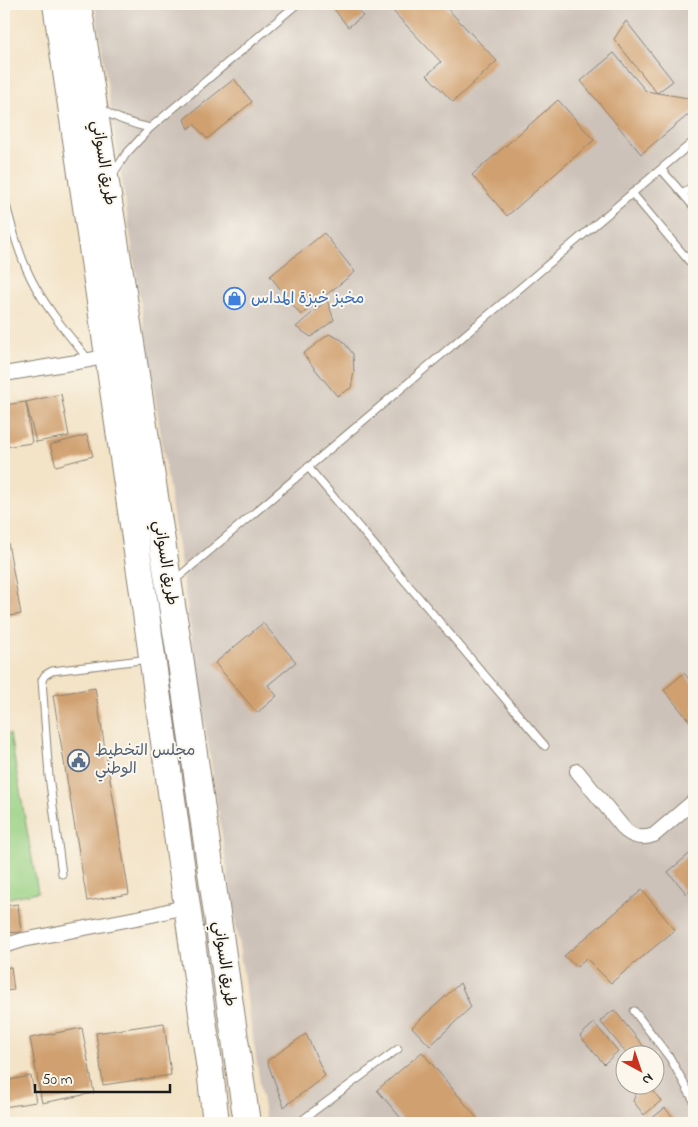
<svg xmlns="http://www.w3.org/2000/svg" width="698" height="1127" font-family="'Indie Flower','Playpen Sans Arabic',sans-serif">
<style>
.industrial{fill:#cdc2b9;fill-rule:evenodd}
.green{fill:#98d083;stroke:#5a7650}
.building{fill:#d0a06f}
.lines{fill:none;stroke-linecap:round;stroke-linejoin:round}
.lane-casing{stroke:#888072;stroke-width:9}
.street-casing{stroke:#888072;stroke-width:16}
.highway-casing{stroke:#888072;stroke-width:28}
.lane{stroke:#fff;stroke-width:7}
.street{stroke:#fff;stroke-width:14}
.highway{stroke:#fff;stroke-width:26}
.labels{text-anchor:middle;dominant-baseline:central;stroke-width:4;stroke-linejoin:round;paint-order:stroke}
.street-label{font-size:16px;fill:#1c1c1c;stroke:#fbf7ec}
.shop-label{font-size:16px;fill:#366cbe;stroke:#fbf7ec;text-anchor:start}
.service-label{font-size:16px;fill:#4e5e75;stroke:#fbf7ec;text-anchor:start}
</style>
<rect width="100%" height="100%" fill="#fbf7ec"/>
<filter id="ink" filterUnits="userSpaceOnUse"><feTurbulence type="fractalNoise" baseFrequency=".02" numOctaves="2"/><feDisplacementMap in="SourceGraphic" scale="10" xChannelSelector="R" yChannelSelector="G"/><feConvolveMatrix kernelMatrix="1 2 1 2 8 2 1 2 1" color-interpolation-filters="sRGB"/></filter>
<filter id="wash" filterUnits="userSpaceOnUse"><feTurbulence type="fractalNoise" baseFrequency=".0096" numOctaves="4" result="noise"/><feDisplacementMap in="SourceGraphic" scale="20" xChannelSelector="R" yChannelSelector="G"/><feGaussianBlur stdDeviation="1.12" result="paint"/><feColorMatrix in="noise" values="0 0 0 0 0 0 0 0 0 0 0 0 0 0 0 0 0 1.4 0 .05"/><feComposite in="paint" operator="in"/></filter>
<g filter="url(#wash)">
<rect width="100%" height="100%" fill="#f3e3c7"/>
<path class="industrial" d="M95,4H694V1123H266ZM626,1054H656V1084H626Z"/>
<path class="green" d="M10,734L38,892L4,899V735Z"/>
<g id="blocks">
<path class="building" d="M341,4H353L363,16L348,27L334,9Z
M396,4H443L497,61L453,102L427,75L441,62L391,9Z
M626,21L673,81L657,93L614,39Z
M614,53L646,91L694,99V110L641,154L581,81Z
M234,79L252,102L207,139L194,124L188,129L184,119Z
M558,100L594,140L507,216L472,175Z
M324,233L355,272L301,315L270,276Z
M327,300L334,320L311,337L296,327Z
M329,334L342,340L353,354L354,372L351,388L337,396L303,354Z
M61,394L69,436L36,442L26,402Z
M26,402L32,443L4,447V405Z
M87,435L93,456L56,466L50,445Z
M8,543L21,614L4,617V544Z
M263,623L296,662L268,685L277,696L257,713L215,663Z
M684,673L694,685V721L691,723L664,690Z
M95,688L129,894L87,901L53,695Z
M694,850V887L687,894L668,872Z
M642,890L675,930L611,983L586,958L577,967L564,956Z
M18,904L21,932L5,933V925H4V906Z
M11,967L14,990L4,991V968Z
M460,983L471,1007L430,1046L412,1027Z
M614,1010L650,1054H627L600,1021Z
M164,1023L171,1075L103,1085L96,1033Z
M594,1023L618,1051L604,1064L580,1036Z
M82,1028L94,1093L42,1103L30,1038Z
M306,1034L325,1076L284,1107L267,1061Z
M422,1052L481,1123H405L377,1090Z
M31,1076L36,1102L4,1107V1081Z
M640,1084H648L661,1101L644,1115L633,1101Z
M665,1108L678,1123H646Z"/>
</g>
</g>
<g filter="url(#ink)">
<use href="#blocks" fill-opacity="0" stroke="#888072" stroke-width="1"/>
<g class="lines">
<defs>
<path id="lane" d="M101,109C116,119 132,124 150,128
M661,169L694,207
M113,174L126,154L150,128L297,4
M632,193L694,267
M683,194L694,185
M4,197C12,228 20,260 36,288C51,314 70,337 89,360
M308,467L545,746
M175,580L694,141
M62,874L49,776L42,680L45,675L52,671L149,659
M634,1011L670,1058L694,1101
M298,1123L398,1049"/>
<path id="street" d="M4,374L89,360L108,356
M577,771L626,831C635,838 643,839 654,835L694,801
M4,946L23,940L152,915L187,906"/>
<path id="highway" d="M56,4L144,599L210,1070L216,1123
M78,4L181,663L247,1123"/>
</defs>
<use href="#lane" class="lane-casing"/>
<use href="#street" class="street-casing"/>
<use href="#highway" class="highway-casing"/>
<use href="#lane" class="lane"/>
<use href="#street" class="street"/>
<use href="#highway" class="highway"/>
</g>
</g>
<defs>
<symbol id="shop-ring" viewBox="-11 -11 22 22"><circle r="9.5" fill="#fbf7ec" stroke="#3f7fe0" stroke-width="1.5"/><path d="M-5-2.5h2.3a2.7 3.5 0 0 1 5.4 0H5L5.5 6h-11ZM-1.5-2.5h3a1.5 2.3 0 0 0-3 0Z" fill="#3f7fe0"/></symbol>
<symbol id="civic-ring" viewBox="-11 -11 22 22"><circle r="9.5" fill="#fbf7ec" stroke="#5c6f8a" stroke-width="1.5"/><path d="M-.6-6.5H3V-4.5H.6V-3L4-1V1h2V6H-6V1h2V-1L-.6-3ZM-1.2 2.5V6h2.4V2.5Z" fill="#5c6f8a"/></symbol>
</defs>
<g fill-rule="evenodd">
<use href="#shop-ring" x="222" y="286" width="25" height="25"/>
<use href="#civic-ring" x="66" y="748" width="25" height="25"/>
</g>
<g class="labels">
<g class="street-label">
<text transform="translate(103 163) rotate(81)">طريق السواني</text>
<text transform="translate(165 563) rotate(81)">طريق السواني</text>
<text transform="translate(224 964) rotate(82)">طريق السواني</text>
</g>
<g class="shop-label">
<text x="251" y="299">مخبز خبزة المداس</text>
</g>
<g class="service-label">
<text x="95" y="751">مجلس التخطيط<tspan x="95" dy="18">الوطني</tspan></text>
</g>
</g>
<rect width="698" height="1127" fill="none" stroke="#fbf7ec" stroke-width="20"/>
<g transform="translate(640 1070) rotate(140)"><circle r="24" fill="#fbf7ec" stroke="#a29f99"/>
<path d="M0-4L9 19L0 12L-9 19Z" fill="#c8321e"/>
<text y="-8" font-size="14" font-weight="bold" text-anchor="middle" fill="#1c1c1c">N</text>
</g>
<path d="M35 1084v8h135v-8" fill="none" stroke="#1c1c1c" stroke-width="2.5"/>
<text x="42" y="1084" font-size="15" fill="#1c1c1c" stroke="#fbf7ec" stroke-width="4" paint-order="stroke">50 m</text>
</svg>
